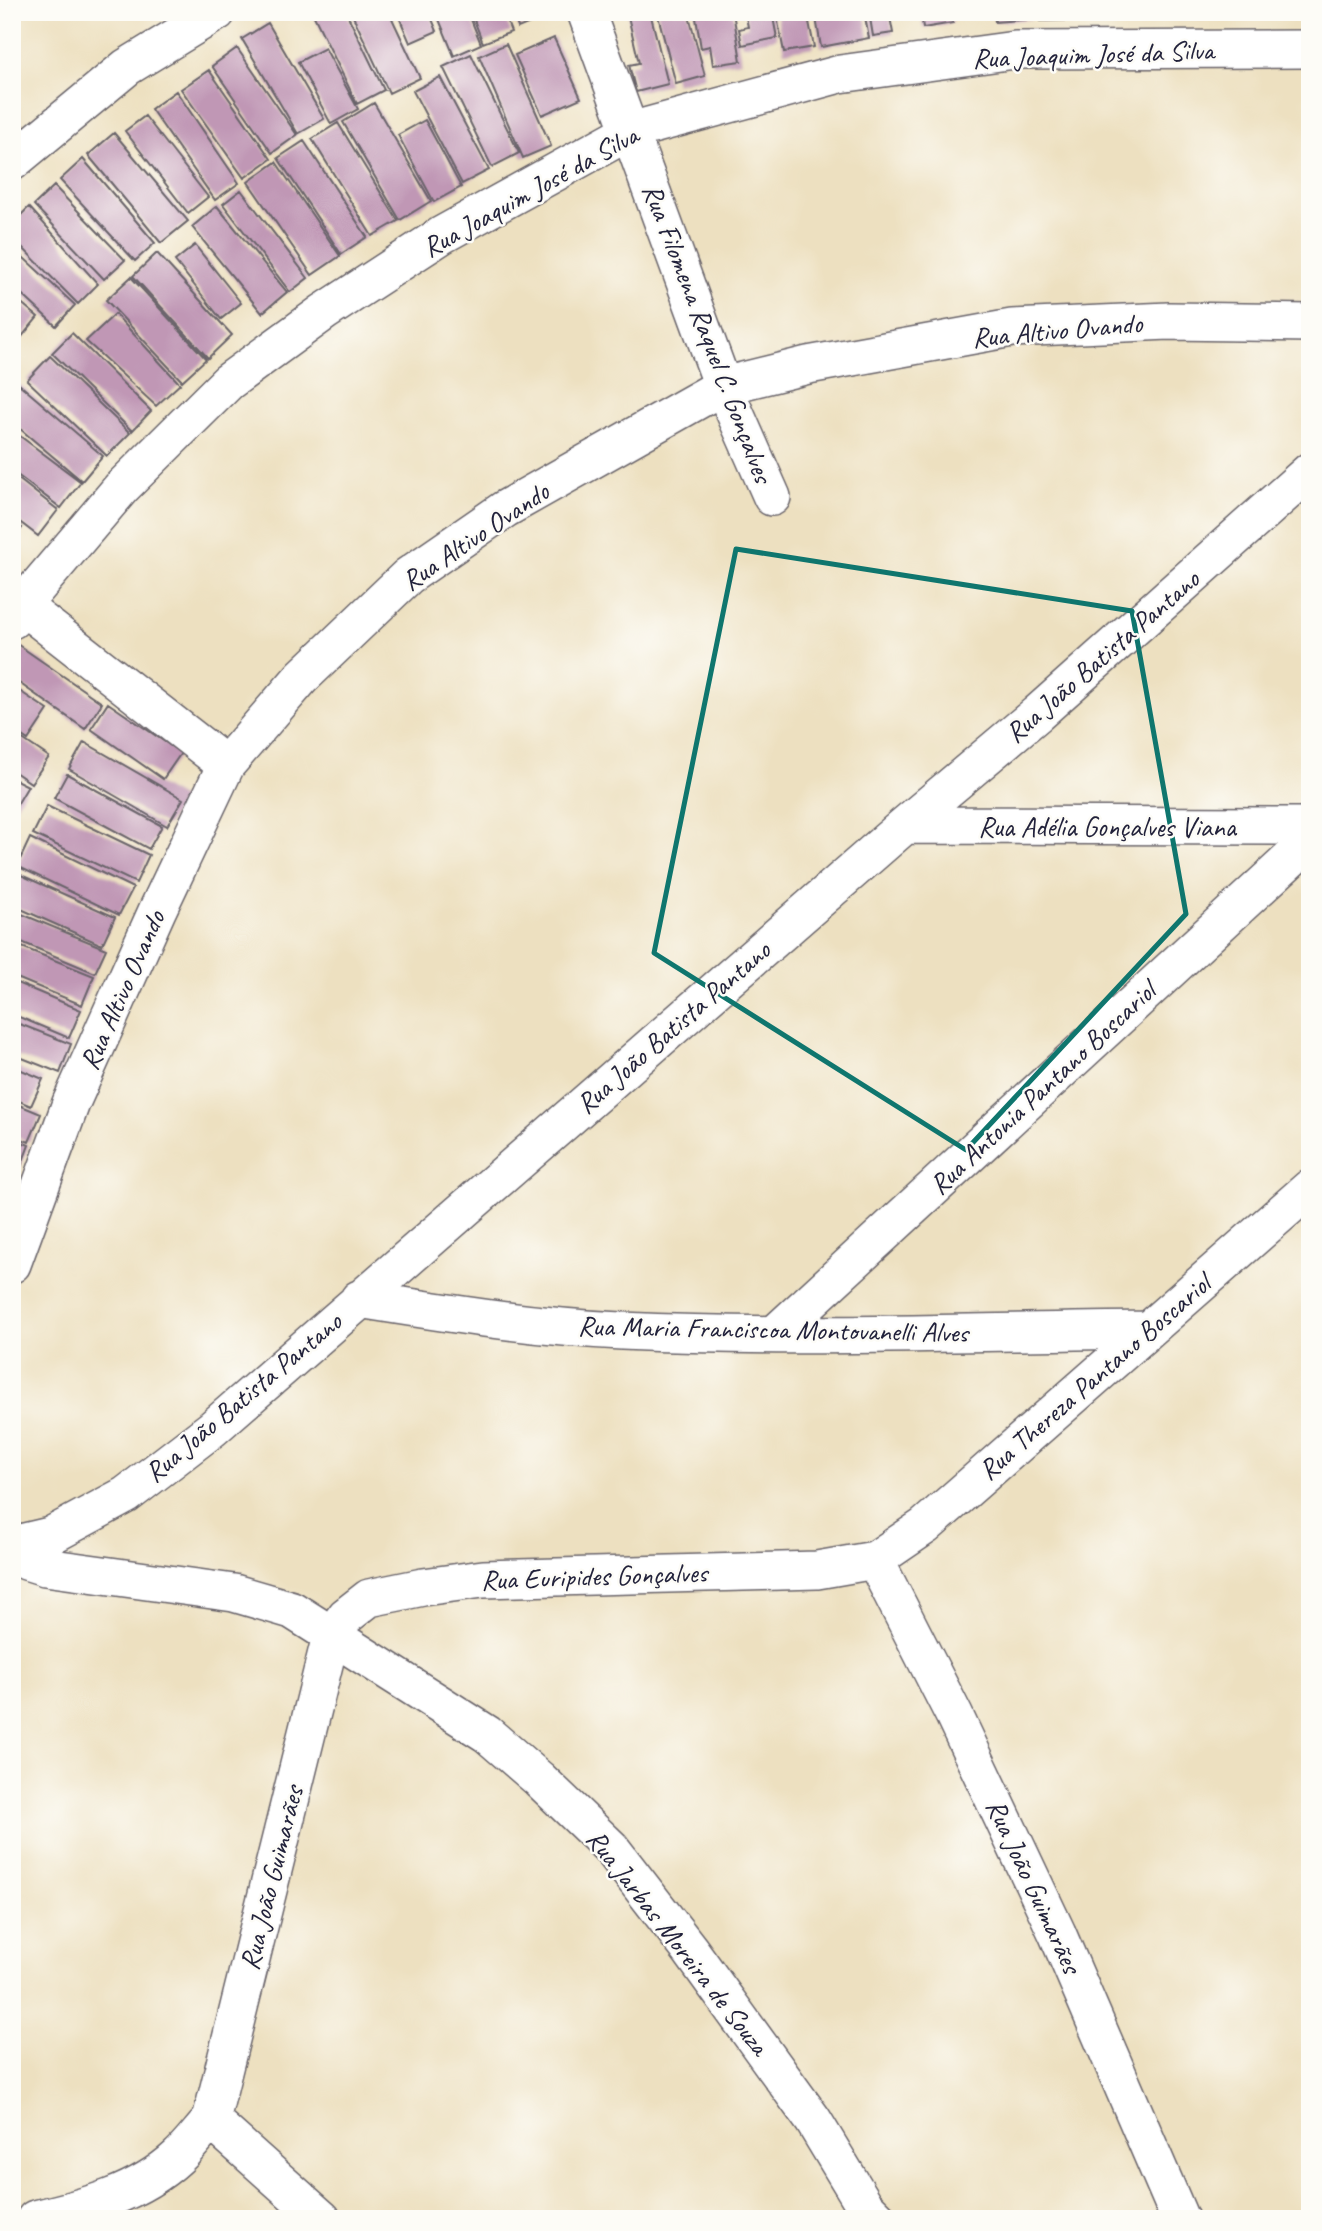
<svg xmlns="http://www.w3.org/2000/svg" width="1322" height="2231" font-family="Caveat,sans-serif">
<style>
.building{fill:#c097b5}
.lines{fill:none;stroke-linecap:round;stroke-linejoin:round}
.street-casing{stroke:#69646a;stroke-width:40}
.street{stroke:#fff;stroke-width:37}
.marked{fill:none;stroke:#0f766e;stroke-width:5;stroke-linejoin:round}
.labels{text-anchor:middle;dominant-baseline:central;stroke-width:5;stroke-linejoin:round;paint-order:stroke}
.street-label{font-size:28px;fill:#22223b;stroke:#fdfcf7}
</style>
<rect width="100%" height="100%" fill="#fdfcf7"/>
<filter id="ink" filterUnits="userSpaceOnUse"><feTurbulence type="fractalNoise" baseFrequency=".0143" numOctaves="2"/><feDisplacementMap in="SourceGraphic" scale="14" xChannelSelector="R" yChannelSelector="G"/><feConvolveMatrix kernelMatrix="1 2 1 2 8 2 1 2 1" color-interpolation-filters="sRGB"/></filter>
<filter id="wash" filterUnits="userSpaceOnUse"><feTurbulence type="fractalNoise" baseFrequency=".00686" numOctaves="4" result="noise"/><feDisplacementMap in="SourceGraphic" scale="28" xChannelSelector="R" yChannelSelector="G"/><feGaussianBlur stdDeviation="1.57" result="paint"/><feColorMatrix in="noise" values="0 0 0 0 0 0 0 0 0 0 0 0 0 0 0 0 0 1.4 0 .05"/><feComposite in="paint" operator="in"/></filter>
<g filter="url(#wash)">
<rect width="100%" height="100%" fill="#ede0c0"/>
<g id="blocks">
<path class="building" d="M312,12H346L384,90L357,104Z
M351,12H389L420,78L389,93Z
M397,12H429L437,31L410,43Z
M436,12H468L481,44L454,56Z
M471,12H503L511,32L483,43Z
M513,12H545L547,16L518,28Z
M627,12H650L668,84L636,92L629,65L639,63Z
M657,12H688L705,76L676,84Z
M695,12H733L741,61L713,65L710,46L701,48Z
M745,12H772L777,38L742,45L739,29L748,27Z
M776,12H807L814,47L784,52Z
M815,12H864L869,38L821,47Z
M869,12H889L893,33L873,36Z
M921,12H951L953,23L923,28Z
M994,12H1032V19L995,22Z
M1040,12H1119V19L1040,21Z
M1171,12H1203V19L1171,16Z
M268,23L324,119L298,134L242,39Z
M554,38L581,98L542,115L515,55Z
M506,44L551,146L523,158L479,56Z
M237,48L297,135L272,153L212,66Z
M325,48L358,109L331,124L298,62Z
M471,54L519,153L492,167L443,67Z
M209,70L271,159L244,178L181,89Z
M440,77L489,170L462,184L413,91Z
M176,91L239,183L215,200L151,109Z
M374,103L431,201L400,220L343,122Z
M145,116L208,197L188,213L125,131Z
M425,120L461,187L434,202L398,135Z
M338,123L398,221L372,236L312,139Z
M114,133L188,221L161,243L88,155Z
M304,141L367,237L341,254L278,158Z
M83,159L155,243L135,261L60,180Z
M276,162L340,256L312,275L248,182Z
M54,186L125,260L104,279L34,205Z
M241,190L308,278L290,292L223,204Z
M217,206L287,292L262,313L192,227Z
M29,207L98,284L78,304L12,237V224Z
M195,245L241,303L221,319L175,261Z
M12,247L75,305L56,326L12,285Z
M157,253L232,335L208,358L133,276Z
M131,277L206,359L182,381L106,300Z
M12,295L38,317L20,339L12,332Z
M115,314L180,384L156,406L86,341Z
M72,333L151,411L132,431L52,353Z
M50,356L130,433L107,456L27,380Z
M19,384L103,456L82,481L12,422V393Z
M12,430L81,482L61,508L12,471Z
M12,474L58,510L38,536L12,516Z
M12,521L22,528L12,540Z
M14,642L102,703L85,729L12,678V645Z
M12,686L48,710L28,740L12,729Z
M108,703L181,753L163,779L91,729Z
M12,732L49,757L31,783L12,770Z
M84,742L183,799L167,826L69,769Z
M67,774L162,826L149,849L54,798Z
M12,778L28,786L12,813Z
M47,806L149,855L136,883L33,834Z
M30,838L133,888L119,915L17,866Z
M12,871L115,917L102,945L12,905Z
M12,910L106,949L95,973L12,938Z
M12,943L94,976L82,1005L12,976Z
M12,981L81,1010L69,1038L12,1014Z
M12,1021L71,1044L60,1073L12,1054Z
M12,1066L43,1079L31,1106L12,1098Z
M12,1102L41,1114L29,1142L12,1135Z
M12,1138L29,1145L18,1174L12,1171Z
M12,1176L20,1179L12,1198Z"/>
</g>
</g>
<g filter="url(#ink)">
<use href="#blocks" fill-opacity="0" stroke="#69646a" stroke-width="2"/>
<g class="lines">
<defs>
<path id="street" d="M586,12L723,386L772,497
M12,162L127,67L217,12
M12,598L226,765
M12,620L22,605L122,487L228,382L324,312L442,235L630,131L840,74L1015,50L1310,49
M905,825L1310,826
M12,1264L71,1103L157,911L226,765L302,677L408,576L505,509L723,386L808,365L1012,328L1169,321L1310,323
M359,1299C445,1313 534,1327 622,1331C796,1339 972,1332 1147,1330
M775,1334L1310,841
M12,1545L50,1536L126,1495L212,1429L905,825L1037,714L1310,471
M12,1546L26,1561L45,1567L234,1593L292,1610L487,1734L539,1779L611,1848L690,1950L813,2120L865,2206L878,2219
M875,1560L954,1715L1057,1933L1180,2219
M211,2120L322,2219
M35,2219C87,2207 138,2194 178,2157C190,2146 200,2132 211,2120L331,1636L346,1616L369,1598L423,1587L483,1579L817,1570L875,1560L925,1526L1310,1188"/>
</defs>
<use href="#street" class="street-casing"/>
<use href="#street" class="street"/>
</g>
</g>
<path class="marked" d="M736,549L1132,611L1186,914L966,1150L654,953Z"/>
<g class="labels">
<g class="street-label">
<text transform="translate(1093 54) rotate(-2)">Rua Joaquim José da Silva</text>
<text transform="translate(530 191) rotate(-29)">Rua Joaquim José da Silva</text>
<text transform="translate(1057 330) rotate(-5)">Rua Altivo Ovando</text>
<text transform="translate(708 333) rotate(69)">Rua Filomena Raquel C. Gonçalves</text>
<text transform="translate(475 536) rotate(-34)">Rua Altivo Ovando</text>
<text transform="translate(1102 656) rotate(-41)">Rua João Batista Pantano</text>
<text x="1107" y="826">Rua Adélia Gonçalves Viana</text>
<text transform="translate(122 990) rotate(-66)">Rua Altivo Ovando</text>
<text transform="translate(673 1027) rotate(-41)">Rua João Batista Pantano</text>
<text transform="translate(1042 1088) rotate(-43)">Rua Antonia Pantano Boscariol</text>
<text transform="translate(773 1329) rotate(1)">Rua Maria Franciscoa Montovanelli Alves</text>
<text transform="translate(1094 1377) rotate(-41)">Rua Thereza Pantano Boscariol</text>
<text transform="translate(243 1397) rotate(-40)">Rua João Batista Pantano</text>
<text transform="translate(594 1576) rotate(-2)">Rua Euripides Gonçalves</text>
<text transform="translate(271 1878) rotate(-76)">Rua João Guimarães</text>
<text transform="translate(1034 1886) rotate(65)">Rua João Guimarães</text>
<text transform="translate(678 1942) rotate(52)">Rua Jarbas Moreira de Souza</text>
</g>
</g>
<rect width="1322" height="2231" fill="none" stroke="#fdfcf7" stroke-width="42"/>
</svg>
